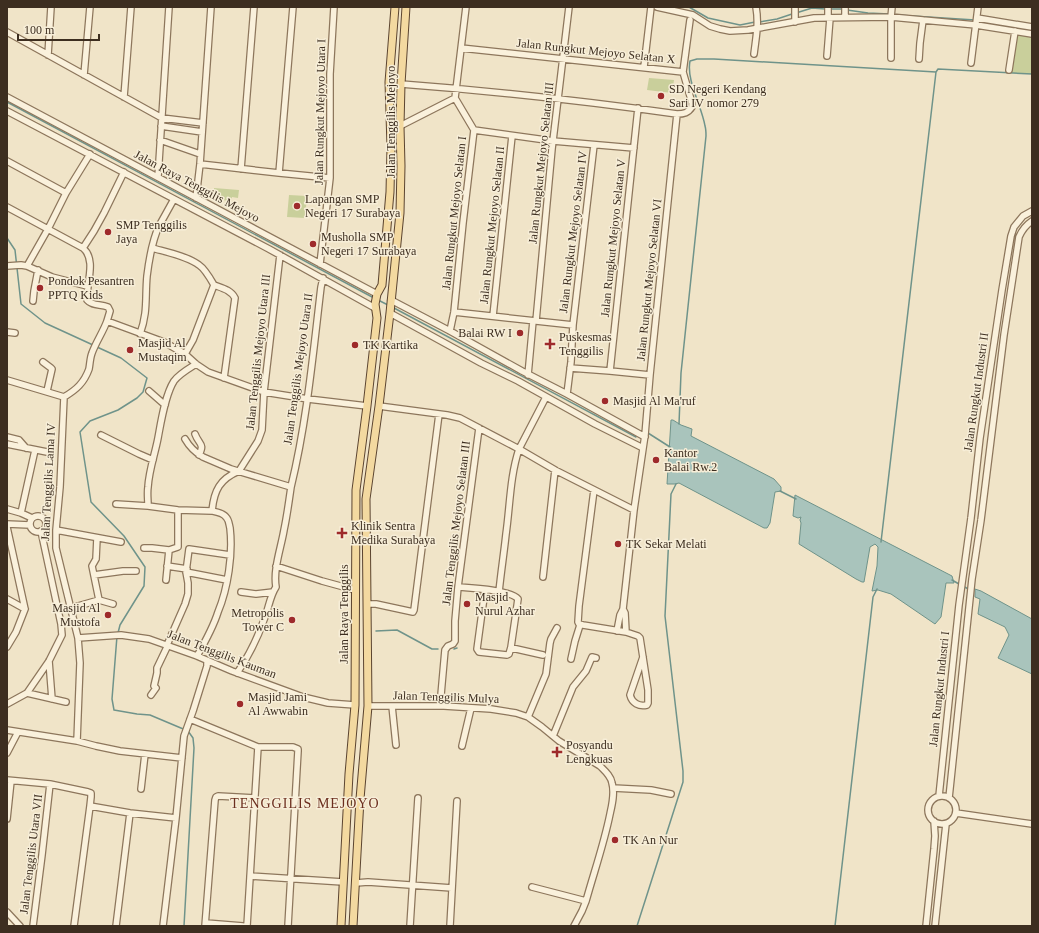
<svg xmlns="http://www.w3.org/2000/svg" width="1039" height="933" font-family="'Times New Roman',serif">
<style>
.green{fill:#c9cf9b}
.water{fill:#a9c4bc;stroke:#6f938a}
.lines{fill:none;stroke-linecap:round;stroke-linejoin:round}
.stream{stroke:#6f938a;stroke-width:1.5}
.minor-casing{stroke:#8d765c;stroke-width:8}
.major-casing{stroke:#5b4430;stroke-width:9}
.minor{stroke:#faf1dc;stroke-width:5.5}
.major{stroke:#f3d9a0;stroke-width:7}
.poi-dot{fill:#9e2a2b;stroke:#f7eed8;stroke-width:1.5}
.labels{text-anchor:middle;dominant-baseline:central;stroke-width:3;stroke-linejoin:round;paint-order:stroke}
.street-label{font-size:12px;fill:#3d2e20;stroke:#f7eed8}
.poi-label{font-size:12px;fill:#3d2e20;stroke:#f7eed8;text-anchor:start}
.quarter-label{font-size:14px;letter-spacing:1px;fill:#6b2e1e;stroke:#f7eed8}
</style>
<rect width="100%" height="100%" fill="#f0e4c8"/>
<path class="green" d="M1016,35L1032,36L1031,74L1010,73Z
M649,78L674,80L672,93L647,90Z
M214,188L239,190L238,198L232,197L231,201L222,200V196H214Z
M289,195L307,196L305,218L287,217Z"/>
<path class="water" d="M671,420H673L681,425L692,429L691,436L774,479L781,487V491L775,492L770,523L767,528H764L679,483L675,484H667Z
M795,495L952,576L954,583H946L941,617L935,624L891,594L878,590L872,591L877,566L878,547L875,544L870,547L864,582H862L856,579L799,544L801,523L800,520L801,517L798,518L793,516Z
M975,589L981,591L1032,619V674L998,658L1009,635L1005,627L978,614L980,599L975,597Z"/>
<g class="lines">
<path class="stream" d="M689,7L708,18L740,25L755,22
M829,9H843
M847,10L868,13L889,14
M796,13L812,8L825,9
M897,15L975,20
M759,22L777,19L792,14
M7,102L374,298
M7,238L15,250L21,304L45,323L93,345
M378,300L388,305
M394,308L636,437
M97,347L121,358L147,378L143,392L137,398L118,410L90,421L80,432L91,502L124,536L145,567L144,586L120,625L118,633
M679,424L681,373L706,136C706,133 706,129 705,126C702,107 686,80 690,61L697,59H714L936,72
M648,433L670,447
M780,491L796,499
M881,542L936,72L938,69L1032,74
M952,580L959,584
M963,586L970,590
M376,631L397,630L432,649H438
M117,636L112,699L114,710L137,714L150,715L188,731L193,738L194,748L184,926
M454,649L457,648
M637,926L683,782V771L665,616L671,494L676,484
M835,926L873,597L877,589"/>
<defs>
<path id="minor" d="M657,7L693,15L710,26L720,29L730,31L748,30L814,18L891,17L976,25L1032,34
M795,7V22
M845,17V7
M891,17L892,7
M828,18V7
M977,18L1032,27
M7,32L162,118L203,123
M754,54C756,37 759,24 756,7
M48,55L51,7
M827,56L830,18
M891,58V17
M919,59L920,43L923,20
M971,63L978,7
M644,67L651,7
M1009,70L1015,31
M683,72L690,20
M84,75L90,7
M401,84C493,91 586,101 677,114C684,114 688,113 692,107V103L683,72L461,48
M7,97L377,294
M124,97L131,7
M7,111L269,249L375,308
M161,126L202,132
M400,126L455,98
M474,130L553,141L634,148
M160,140L200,154
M7,161L66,193
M200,164L279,173L330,178
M241,169L254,7
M279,173L293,7
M158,177L169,7
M196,198L200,164L211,7
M7,207L83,248C97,260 86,284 87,300C92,306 100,304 108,307L110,311L107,321
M83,248L94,231L104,213L124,172
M152,248C166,252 187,256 199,265C205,269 210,278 214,285
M320,264L330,178V74L334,7
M7,266L21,265L27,266L48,229L66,193L90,154
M27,266L52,277L87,286
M214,285C222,288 231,290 235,298L224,378
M391,300L450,331L522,371L567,394L645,437
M33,301L34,291L38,270
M454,312L573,325
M390,313L481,363L518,381L595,424L643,448
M493,316L512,136
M536,321L552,149L569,7
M450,331L454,312L463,223L474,130L455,98L466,7
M7,332L15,333
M140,334C148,312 145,298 147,276C149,260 152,241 159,226C164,217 169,208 174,199
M185,354L193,340L214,285
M43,362L51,368L52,369L47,391
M570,368L610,371L650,375
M610,371L638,108
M528,375L533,321
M7,380L64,397
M149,391L165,405
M567,394L571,362L573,325L594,145
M64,397C76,390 84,383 89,369C90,364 90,358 92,353C96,342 103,332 107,321L164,342L185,354L196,364L208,372L264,392L308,399L367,406
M64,397L60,487L56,530V548L78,638L80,663L77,741
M379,406L447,415L460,418L519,449L555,470L634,510
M195,434C199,445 205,443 199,455
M101,435L139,454L153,460
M7,437L19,440L26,448
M185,439C189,446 196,453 203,457L231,469L291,487C289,501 287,516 284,530C281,548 273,569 276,587C270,596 269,607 265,617C258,637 249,656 237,673
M7,444L47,452
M239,471L258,441L262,430L264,392L280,255
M291,487C307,421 313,354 321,287L323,278
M594,490L579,606L578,622L579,624L583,625L626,632L638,636L640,638L648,690V703L647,705C639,707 632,703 630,695L643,657
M116,504L148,506L178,510L212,511
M148,506C148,499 147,493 148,487C149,470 155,454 158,438C161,422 165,395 174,381C179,374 188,369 196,364
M7,509L21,513L32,518
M21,513L35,450
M30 524a8 8 0 1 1 16 0a8 8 0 1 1-16 0Z
M7,524L30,525
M7,527L25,609L16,632L7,647
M56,530L121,542
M144,548H152L169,550
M167,566L187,569
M276,566L322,581L355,590
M186,572L227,580
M94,575L123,571H136
M543,577L555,470
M166,580L169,550L178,547V510
M458,587C471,588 511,590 518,599L511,647L512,648L543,655
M485,590L477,649L479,652L507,655L509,654L511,647
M241,592L256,594L273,592
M499,592C501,572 504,553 506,534C510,506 510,476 519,449L546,397
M7,599L25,609
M99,600L113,604
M367,604H376L413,612L414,610L439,414
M71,608L99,600L92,566L96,559L97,538
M623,609L625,613L626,632
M617,631L620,615L623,609L634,510L645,435L650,375L677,114
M78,638L121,635L149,639L197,656L232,671L303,697L328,703L355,705
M167,645L185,604L188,594V583L186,572L189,549L230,555
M197,656C205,642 213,628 218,612C228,588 233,554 230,528C229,524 229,520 226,517C223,513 217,512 212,511C214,490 220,479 239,471
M571,659L575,641L580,625
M49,661L52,699
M27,693L66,702
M151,695L156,688L154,686L157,673V668L168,645
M7,704L27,693L49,661L62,635L61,624L41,531
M368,706H444L491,709L516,713L528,717L542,727L559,741L600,766C605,771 611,776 612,783C615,793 612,805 610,814C604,844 594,872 586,901L582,911L574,926
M392,706L396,745
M440,706L445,650L448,646L453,644L455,641V621L458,587L479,428
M528,717L546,674L550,643L551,639L557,628
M190,719L258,747H293L298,749V751L288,926
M7,730L77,741L96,746L120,751L182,758
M553,736L573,687L586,671L592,657L596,658
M462,746L471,708
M7,753L18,732
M7,780L50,784L88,792L91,793V797L90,806L74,926
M613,788L651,790L671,794
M141,789L145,754
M939,796L959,605L971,518L980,438L1002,290L1011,236L1014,227L1023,216L1032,211
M928 810a14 14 0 1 1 28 0a14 14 0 1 1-28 0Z
M949,798L972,579L981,520L1004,335L1019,237C1022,230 1026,225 1032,221
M90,806L130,813L176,818
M956,813L1032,824
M7,819L11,781
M250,876L343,882
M356,883L368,882L452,888
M532,887L586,901
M7,912L20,926
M206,923L243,926
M33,926L42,855L50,784
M116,926L130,813
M163,926L176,818L184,736L193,711L207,666V661
M205,926L215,800L216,797L218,796L255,798
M247,926L258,747
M410,926L418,798
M450,926L457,801
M926,926L934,849L935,836L934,821
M935,926L946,824"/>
<path id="major" d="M341,926L349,774L355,705L356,490L367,406L377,318L375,304L377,294L382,285L390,192L391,147L389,82L395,7
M353,926L360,799L368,706L366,499L379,406L390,313L400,213L401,166L400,126L401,84L406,7"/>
</defs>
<use href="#minor" class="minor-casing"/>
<use href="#major" class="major-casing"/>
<use href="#minor" class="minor"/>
<use href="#major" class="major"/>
</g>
<g class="poi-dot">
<circle cx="661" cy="96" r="4"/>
<circle cx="297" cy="206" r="4"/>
<circle cx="108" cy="232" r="4"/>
<circle cx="313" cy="244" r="4"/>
<circle cx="40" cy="288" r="4"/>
<circle cx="520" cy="333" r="4"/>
<path d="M548 338h4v4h4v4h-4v4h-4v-4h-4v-4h4z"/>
<circle cx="355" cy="345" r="4"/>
<circle cx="130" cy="350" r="4"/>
<circle cx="605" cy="401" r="4"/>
<circle cx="656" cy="460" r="4"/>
<path d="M340 527h4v4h4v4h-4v4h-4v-4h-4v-4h4z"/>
<circle cx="618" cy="544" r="4"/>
<circle cx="467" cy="604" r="4"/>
<circle cx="108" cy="615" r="4"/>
<circle cx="292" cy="620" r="4"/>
<circle cx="240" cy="704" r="4"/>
<path d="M555 746h4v4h4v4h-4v4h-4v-4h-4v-4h4z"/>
<circle cx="615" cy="840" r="4"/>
</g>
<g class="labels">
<g class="street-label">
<text transform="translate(596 51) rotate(6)">Jalan Rungkut Mejoyo Selatan X</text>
<text transform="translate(320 112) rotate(-89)">Jalan Rungkut Mejoyo Utara I</text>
<text transform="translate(391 122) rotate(-90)">Jalan Tenggilis Mejoyo</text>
<text transform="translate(541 163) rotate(-84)">Jalan Rungkut Mejoyo Selatan III</text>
<text transform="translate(197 186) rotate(28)">Jalan Raya Tenggilis Mejoyo</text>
<text transform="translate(454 213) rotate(-84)">Jalan Rungkut Mejoyo Selatan I</text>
<text transform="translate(492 225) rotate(-84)">Jalan Rungkut Mejoyo Selatan II</text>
<text transform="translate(573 232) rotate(-83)">Jalan Rungkut Mejoyo Selatan IV</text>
<text transform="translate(613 238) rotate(-84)">Jalan Rungkut Mejoyo Selatan V</text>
<text transform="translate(649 280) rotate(-84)">Jalan Rungkut Mejoyo Selatan VI</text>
<text transform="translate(258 352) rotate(-84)">Jalan Tenggilis Mejoyo Utara III</text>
<text transform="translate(298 369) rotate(-82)">Jalan Tenggilis Mejoyo Utara II</text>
<text transform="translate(976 392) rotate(-82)">Jalan Rungkut Industri II</text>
<text transform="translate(48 482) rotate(-87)">Jalan Tenggilis Lama IV</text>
<text transform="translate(456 523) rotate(-83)">Jalan Tenggilis Mejoyo Selatan III</text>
<text transform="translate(344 614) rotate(-90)">Jalan Raya Tenggilis</text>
<text transform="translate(222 654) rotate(21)">Jalan Tenggilis Kauman</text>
<text transform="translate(939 689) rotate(-84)">Jalan Rungkut Industri I</text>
<text transform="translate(446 697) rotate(2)">Jalan Tenggilis Mulya</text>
<text transform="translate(31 854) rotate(-83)">Jalan Tenggilis Utara VII</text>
</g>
<g class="poi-label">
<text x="669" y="89">SD Negeri Kendang<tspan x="669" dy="14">Sari IV nomor 279</tspan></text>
<text x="305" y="199">Lapangan SMP<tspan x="305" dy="14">Negeri 17 Surabaya</tspan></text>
<text x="116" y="225">SMP Tenggilis<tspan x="116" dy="14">Jaya</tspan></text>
<text x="321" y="237">Musholla SMP<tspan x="321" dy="14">Negeri 17 Surabaya</tspan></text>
<text x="48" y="281">Pondok Pesantren<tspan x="48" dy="14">PPTQ Kids</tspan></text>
<text x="512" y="333" text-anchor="end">Balai RW I</text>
<text x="559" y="337">Puskesmas<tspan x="559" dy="14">Tenggilis</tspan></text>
<text x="138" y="343">Masjid Al<tspan x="138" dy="14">Mustaqim</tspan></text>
<text x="363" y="345">TK Kartika</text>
<text x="613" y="401">Masjid Al Ma'ruf</text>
<text x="664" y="453">Kantor<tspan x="664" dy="14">Balai Rw.2</tspan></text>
<text x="351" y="526">Klinik Sentra<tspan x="351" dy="14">Medika Surabaya</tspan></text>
<text x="626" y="544">TK Sekar Melati</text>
<text x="475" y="597">Masjid<tspan x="475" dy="14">Nurul Azhar</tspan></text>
<text x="100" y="608" text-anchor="end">Masjid Al<tspan x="100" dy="14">Mustofa</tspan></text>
<text x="284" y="613" text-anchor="end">Metropolis<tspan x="284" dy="14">Tower C</tspan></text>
<text x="248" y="697">Masjid Jami<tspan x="248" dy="14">Al Awwabin</tspan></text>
<text x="566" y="745">Posyandu<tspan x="566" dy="14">Lengkuas</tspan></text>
<text x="623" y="840">TK An Nur</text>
</g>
<g class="quarter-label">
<text x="305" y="803">TENGGILIS MEJOYO</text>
</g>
</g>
<rect width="1039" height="933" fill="none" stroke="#3d2e20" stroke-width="16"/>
<path d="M18 34v6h81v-6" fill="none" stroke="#3d2e20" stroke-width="2"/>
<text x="24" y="34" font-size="12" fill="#3d2e20" stroke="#f7eed8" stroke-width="3" paint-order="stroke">100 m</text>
</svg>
